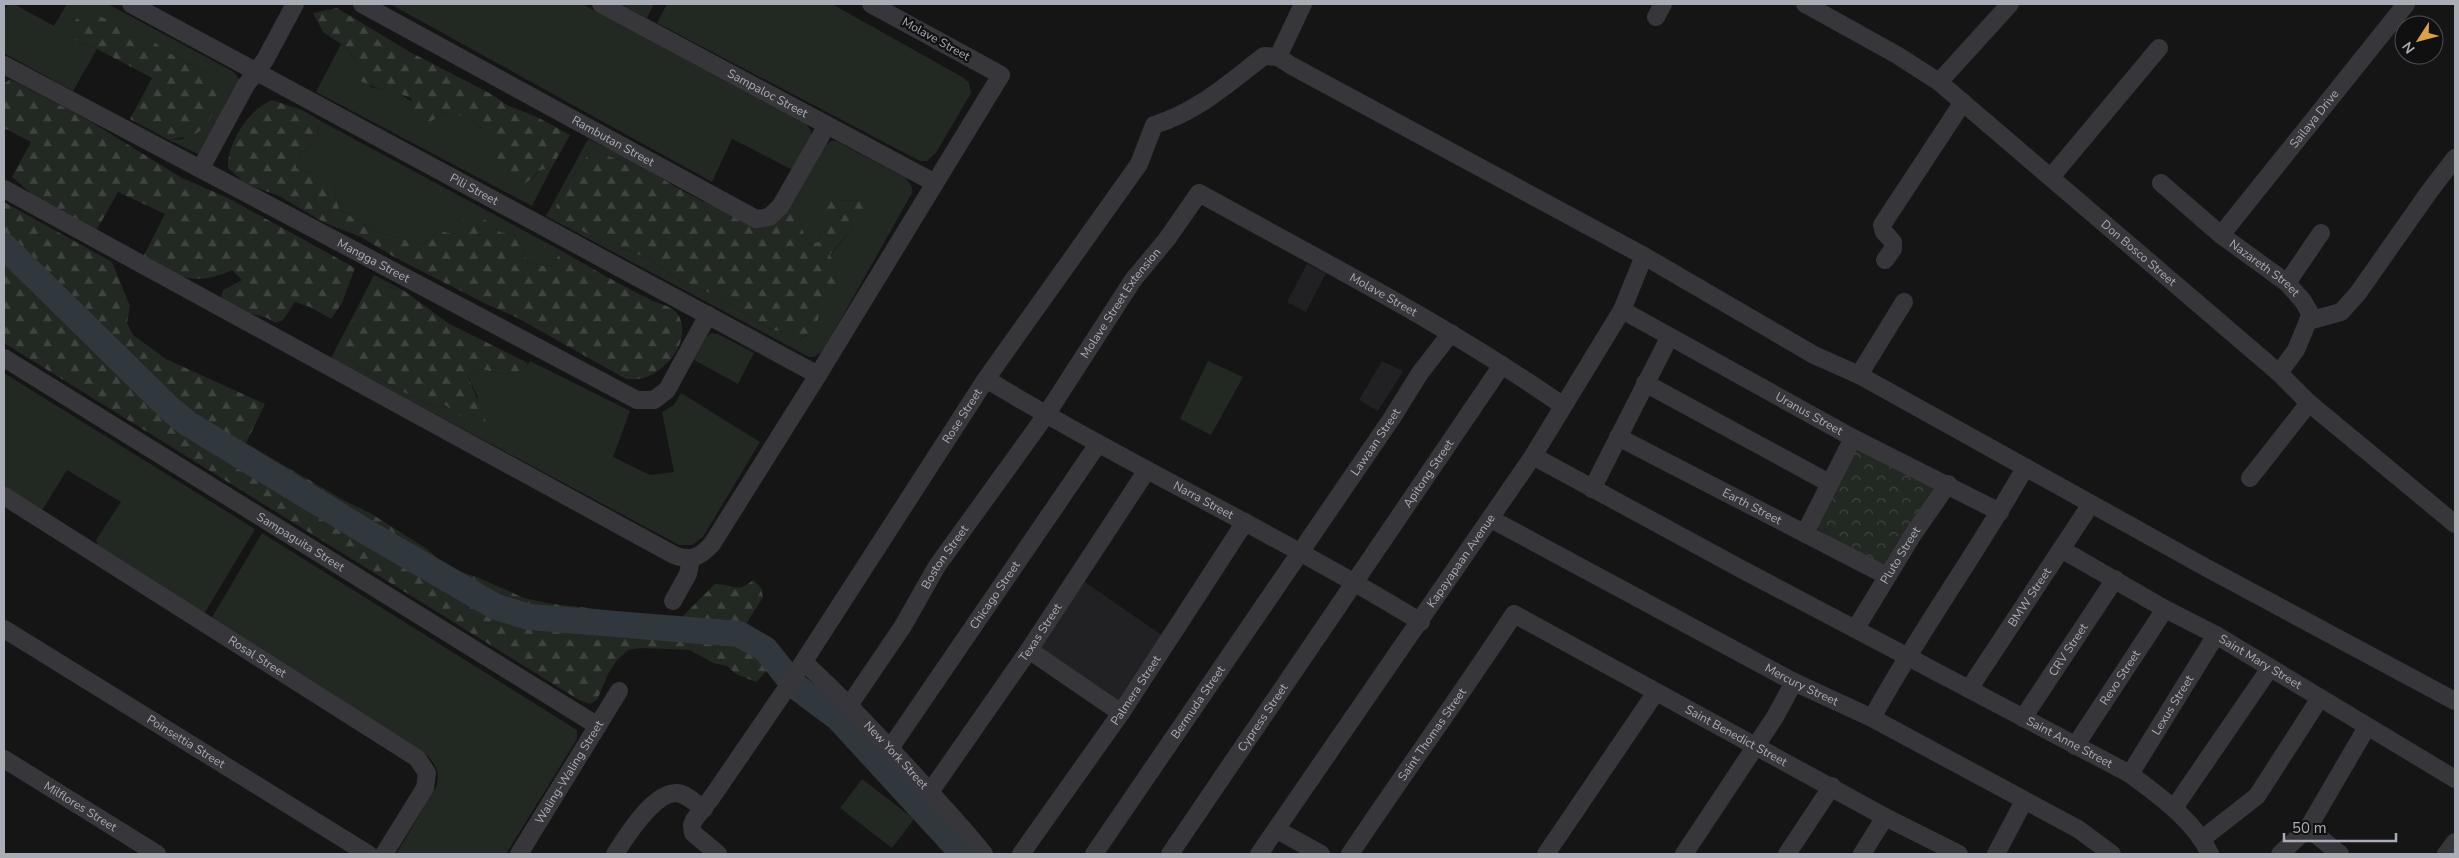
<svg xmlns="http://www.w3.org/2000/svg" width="2459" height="858" font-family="'Nunito Sans',sans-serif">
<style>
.built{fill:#212123}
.green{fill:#222822}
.forest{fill:url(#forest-firs)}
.park{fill:url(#park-crowns)}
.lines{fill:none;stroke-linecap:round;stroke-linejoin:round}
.river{stroke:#30383e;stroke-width:26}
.minor{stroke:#37373b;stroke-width:18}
.labels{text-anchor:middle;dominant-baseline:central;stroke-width:4.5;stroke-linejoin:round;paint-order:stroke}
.street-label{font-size:12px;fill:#a9adb5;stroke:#101011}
</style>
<defs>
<pattern id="forest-firs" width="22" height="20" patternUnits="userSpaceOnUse" patternTransform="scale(1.25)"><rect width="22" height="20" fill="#222822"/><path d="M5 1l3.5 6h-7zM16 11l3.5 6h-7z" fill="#3f4440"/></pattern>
<pattern id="park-crowns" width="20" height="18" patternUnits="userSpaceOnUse" patternTransform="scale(1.25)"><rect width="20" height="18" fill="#222822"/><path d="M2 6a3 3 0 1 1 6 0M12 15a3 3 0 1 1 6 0" fill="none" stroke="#3f4440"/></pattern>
</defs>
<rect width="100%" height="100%" fill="#151516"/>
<path class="built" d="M1307,264L1326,273L1306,312L1287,302Z
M1382,361L1403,371L1378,411L1359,400Z
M1082,580L1163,636L1118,704L1036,648Z"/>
<path class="green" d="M8,4H14L54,26L67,4H108L234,72L239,79L238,83L201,153L198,154L169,140L183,139L213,76L167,52L148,37L128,29L74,40L97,49L73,91L4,53V11Z
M390,4H582L804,122L811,130V135L793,170L732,139L712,182Z
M621,4H654L647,18Z
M667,4H832L964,78L969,83L971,93L936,153L927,161H920L657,23Z
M341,44L347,48L371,87C404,93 409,96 430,122L445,112L465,116L485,130L527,183L541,170L552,167L532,206L316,92Z
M319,120L562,251L550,267L528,263L515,235L500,232L486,220L455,234L439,231L423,245L375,231L339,209L332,182L296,168L302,152L318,141Z
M588,139L641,164H628L592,149L566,186L556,206L560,218L623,249L648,258L680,281L713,294L772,330L787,332L801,339L814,330L821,308L834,296L836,272L830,256L854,226L868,200L840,201L823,224L819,242L807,244L799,218L787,211L824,146L831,141H836L906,178L912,187V193L823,351L814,357H809L546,216Z
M374,275L403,290L378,285L346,357L395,388L435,407L445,405L467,419L478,398L468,376L481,369L504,374L523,371L530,361L630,411L613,457L650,475L674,472L662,412L674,405L681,393L760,442L703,537L692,545H679L331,358Z
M712,333L718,334L754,353L738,384L694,360L707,336Z
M1208,361L1243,377L1211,435L1180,419Z
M4,373L255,529L204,614L98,547L96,540L121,502L67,470L41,512L4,488Z
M262,533L577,730V739L506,854H396L436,787C441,773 436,763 425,754L211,619Z
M862,779L914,819L892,848L840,808Z"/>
<path class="forest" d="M337,8L410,52L491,94L507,105L537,117L570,135L552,167C549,168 544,169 541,170C533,174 530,185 519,184C495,183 498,142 483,129C472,119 460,115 445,112L430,122L416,121L411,98C393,91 374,89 357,79L356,62L347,48L323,32L313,13Z
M85,10L148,37L167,52L213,76L221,85L222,100L204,128L194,135L169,140L130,119L152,78L97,49L74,40L68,34L73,23Z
M10,79L88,120L182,178L228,198L355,268L342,303L331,319L310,307L295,302L283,320L276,323L267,318L242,311L221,298L223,290L242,280L232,270C193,288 177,276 143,257L165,214L118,192L96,231L34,196L12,177L31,142L4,128V84Z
M272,100L302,110L319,120L318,141L302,152L296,168L332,182L339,209L375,231L423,245L439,231L455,234L465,218L486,220L500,232L515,235L528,263L550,267L562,251C591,268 619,284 649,299C656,303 671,306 676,312C688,326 681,349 669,361C656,374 646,381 626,379L514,316L488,305L394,257L361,237L325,223L279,196L245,183L228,168C227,143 249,109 272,100Z
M592,149L628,164H641L672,185L702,201L770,224C779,221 783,212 792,210L799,218L807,244L819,242L829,194L840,201L868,200L871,216L854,226L830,255L843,283L834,296L821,308L815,330L800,339L787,332L772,330L713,294L680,281L648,258L599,240L560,218L556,206L566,186Z
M4,202L112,262L130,306L127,323L133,335L166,359L265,404L246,443L345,501L370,513L427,549L450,569L477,577L524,598L552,604L607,610L677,622L715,584C733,584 737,594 753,580L761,588L763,597L745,626L771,652L768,670L756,682L736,674L727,666L713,663L690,650L640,648L628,650L617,660L608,674L597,700L590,704L579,700L4,343Z
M378,285L403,290L448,323L528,363L523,371L504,374L481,369L468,376L486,422C470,424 458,414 445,405L435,407L395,388L346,357L341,344L370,289Z"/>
<path class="park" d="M1858,443L1940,487L1900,538L1882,568L1811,525Z"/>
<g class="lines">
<path class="river" d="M4,246L169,408L187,423L368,533L496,607L529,617L739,634L765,649L794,685L838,718L963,854"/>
<g class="minor">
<path id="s1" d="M131,4L818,375"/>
<path id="s2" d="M362,4L756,219L769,217L780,207L827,125"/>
<path id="s3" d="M601,4L935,183"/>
<path id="s4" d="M1805,4L1897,55L1939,82L2279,373L2309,403L2455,524"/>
<path d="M1656,17L1663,4"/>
<path d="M1278,57L1303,4"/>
<path id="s5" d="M4,65L637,400H654L667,390L708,315"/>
<path d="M1939,82L2010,4"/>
<path d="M201,168L246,85L265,60L295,4"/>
<path d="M2051,177L2159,48"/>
<path id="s6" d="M2161,183L2221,235L2287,283L2303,301L2310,313L2308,321L2296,350L2279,373"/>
<path d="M4,189L674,555C691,562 700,557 712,544L818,375L1001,75L871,4"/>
<path id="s7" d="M2221,235L2406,4"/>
<path d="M1885,260L1893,249V242L1884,232L1882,225L1963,102"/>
<path d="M2287,283L2321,233"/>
<path id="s8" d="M1622,310L1853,438L2000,512"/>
<path d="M2308,321L2341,312L2358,293L2429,192L2455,158"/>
<path id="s9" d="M4,358L598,726"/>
<path d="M1859,375L1904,302"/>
<path id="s10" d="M986,379C1128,465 1279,535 1421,622"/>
<path d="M1645,383L1829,483"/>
<path id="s11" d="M1618,437L1887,576"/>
<path id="s12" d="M1533,456L1743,570L2130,774C2160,797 2193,819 2210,854"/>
<path d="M2250,478L2309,403"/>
<path d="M1592,489L1669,338"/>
<path id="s13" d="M4,496L417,758L427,773L425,788L384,854"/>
<path id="s14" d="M1491,519L1794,682L1872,718L2078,829L2112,854"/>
<path d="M1805,533L1853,438"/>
<path id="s15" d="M2061,549L2165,609L2216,635L2455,779"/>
<path d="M673,601L688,574L691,559"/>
<path id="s16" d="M1856,628L1912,536L1948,484"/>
<path id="s17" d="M4,629L368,854"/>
<path d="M1029,650L1121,713"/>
<path id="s18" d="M804,662C848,703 889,746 929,791C948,812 967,832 984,854"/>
<path id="s19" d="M1969,689L2091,504"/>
<path id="s20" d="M850,704L903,626L937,566L1046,415L1133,280L1167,239L1199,193C1322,261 1447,325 1562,405"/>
<path d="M1872,718C1919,632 1977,553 2025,468"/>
<path id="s21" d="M2023,718L2115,579"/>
<path id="s22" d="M2075,746L2165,609"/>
<path id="s23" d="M891,747L1098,444"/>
<path id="s24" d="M4,759L157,854"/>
<path id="s25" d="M2130,774L2216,635"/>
<path id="s26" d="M930,792L1029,650L1147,470"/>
<path d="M2174,808L2270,668"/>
<path d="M2308,828L2340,854"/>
<path d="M1277,830L1321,854"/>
<path d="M2202,839L2257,796L2320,698"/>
<path id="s27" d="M519,854L619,691"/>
<path d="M615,854C626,837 653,792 677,793C687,794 696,804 704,809"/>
<path id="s28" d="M718,854L693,833L692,825L694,820L712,797L786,689L986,379L1139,164L1154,125C1197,112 1229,83 1264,56L1278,57L1292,66L1644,256L1814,355L1859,375L2205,567L2455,701"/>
<path id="s29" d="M1021,854L1121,713L1245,522"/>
<path id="s30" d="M1094,854L1392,418L1420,373L1451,333"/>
<path id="s31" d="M1170,854L1502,365"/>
<path id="s32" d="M1259,854L1533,456L1622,310L1644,256"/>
<path id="s33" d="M1350,854C1404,773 1461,695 1514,614L1885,817L1959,854"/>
<path d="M1546,854L1656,692"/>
<path d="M1684,854L1775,717L1794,682"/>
<path d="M1787,854L1832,786"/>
<path d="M1862,854L1885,817"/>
<path d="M1996,854L2024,801"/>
<path d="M2280,854L2308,828L2367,727"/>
<path d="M2446,854L2455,842"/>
</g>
</g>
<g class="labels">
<g class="street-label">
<text transform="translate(936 39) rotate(29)">Molave Street</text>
<text stroke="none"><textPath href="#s3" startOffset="189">Sampaloc Street</textPath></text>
<text stroke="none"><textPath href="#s7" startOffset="149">Sailaya Drive</textPath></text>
<text stroke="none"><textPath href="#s2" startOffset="286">Rambutan Street</textPath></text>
<text stroke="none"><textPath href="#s1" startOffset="390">Pili Street</textPath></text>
<text stroke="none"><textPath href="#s4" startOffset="418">Don Bosco Street</textPath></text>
<text stroke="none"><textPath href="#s5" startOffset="418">Mangga Street</textPath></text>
<text stroke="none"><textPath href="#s6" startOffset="134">Nazareth Street</textPath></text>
<text stroke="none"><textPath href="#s20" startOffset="830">Molave Street</textPath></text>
<text stroke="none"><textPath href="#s20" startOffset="484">Molave Street Extension</textPath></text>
<text stroke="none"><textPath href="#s8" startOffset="214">Uranus Street</textPath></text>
<text stroke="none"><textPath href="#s28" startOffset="531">Rose Street</textPath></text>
<text stroke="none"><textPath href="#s30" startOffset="499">Lawaan Street</textPath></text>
<text stroke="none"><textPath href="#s31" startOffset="460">Apitong Street</textPath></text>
<text stroke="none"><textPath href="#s10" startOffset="249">Narra Street</textPath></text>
<text stroke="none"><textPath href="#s11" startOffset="151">Earth Street</textPath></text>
<text stroke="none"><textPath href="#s9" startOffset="349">Sampaguita Street</textPath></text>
<text stroke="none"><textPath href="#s16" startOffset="85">Pluto Street</textPath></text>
<text stroke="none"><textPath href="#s20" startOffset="175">Boston Street</textPath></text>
<text stroke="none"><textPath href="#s32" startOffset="356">Kapayapaan Avenue</textPath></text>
<text stroke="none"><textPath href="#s23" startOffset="184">Chicago Street</textPath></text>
<text stroke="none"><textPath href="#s19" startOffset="110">BMW Street</textPath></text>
<text stroke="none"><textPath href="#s26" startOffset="194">Texas Street</textPath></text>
<text stroke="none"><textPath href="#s21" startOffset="82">CRV Street</textPath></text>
<text stroke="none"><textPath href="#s13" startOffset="300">Rosal Street</textPath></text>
<text stroke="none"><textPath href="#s15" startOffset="229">Saint Mary Street</textPath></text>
<text stroke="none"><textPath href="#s22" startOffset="82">Revo Street</textPath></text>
<text stroke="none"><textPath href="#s14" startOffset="352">Mercury Street</textPath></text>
<text stroke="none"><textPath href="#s29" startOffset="200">Palmera Street</textPath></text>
<text stroke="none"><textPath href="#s30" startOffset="184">Bermuda Street</textPath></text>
<text stroke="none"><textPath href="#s25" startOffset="81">Lexus Street</textPath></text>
<text stroke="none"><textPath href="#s31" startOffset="165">Cypress Street</textPath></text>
<text stroke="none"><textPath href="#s33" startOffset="145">Saint Thomas Street</textPath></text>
<text stroke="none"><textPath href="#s33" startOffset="544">Saint Benedict Street</textPath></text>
<text stroke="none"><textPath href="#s17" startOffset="214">Poinsettia Street</textPath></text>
<text stroke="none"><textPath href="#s12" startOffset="608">Saint Anne Street</textPath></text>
<text stroke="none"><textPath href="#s18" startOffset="131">New York Street</textPath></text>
<text stroke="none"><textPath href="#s27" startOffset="96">Waling-Waling Street</textPath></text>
<text stroke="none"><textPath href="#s24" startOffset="90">Milflores Street</textPath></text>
</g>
</g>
<rect width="2459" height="858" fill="none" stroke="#a9adb5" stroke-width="10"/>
<g transform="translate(2419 40) rotate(234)"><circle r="24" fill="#101011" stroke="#4d4f53"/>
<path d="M0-4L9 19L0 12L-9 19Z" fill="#dca248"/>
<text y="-8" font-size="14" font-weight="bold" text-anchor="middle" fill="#a9adb5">N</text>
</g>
<path d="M2284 833v8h112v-8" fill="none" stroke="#a9adb5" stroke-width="2.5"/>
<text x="2292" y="833" font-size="15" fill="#a9adb5" stroke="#101011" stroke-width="4" paint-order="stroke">50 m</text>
</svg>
